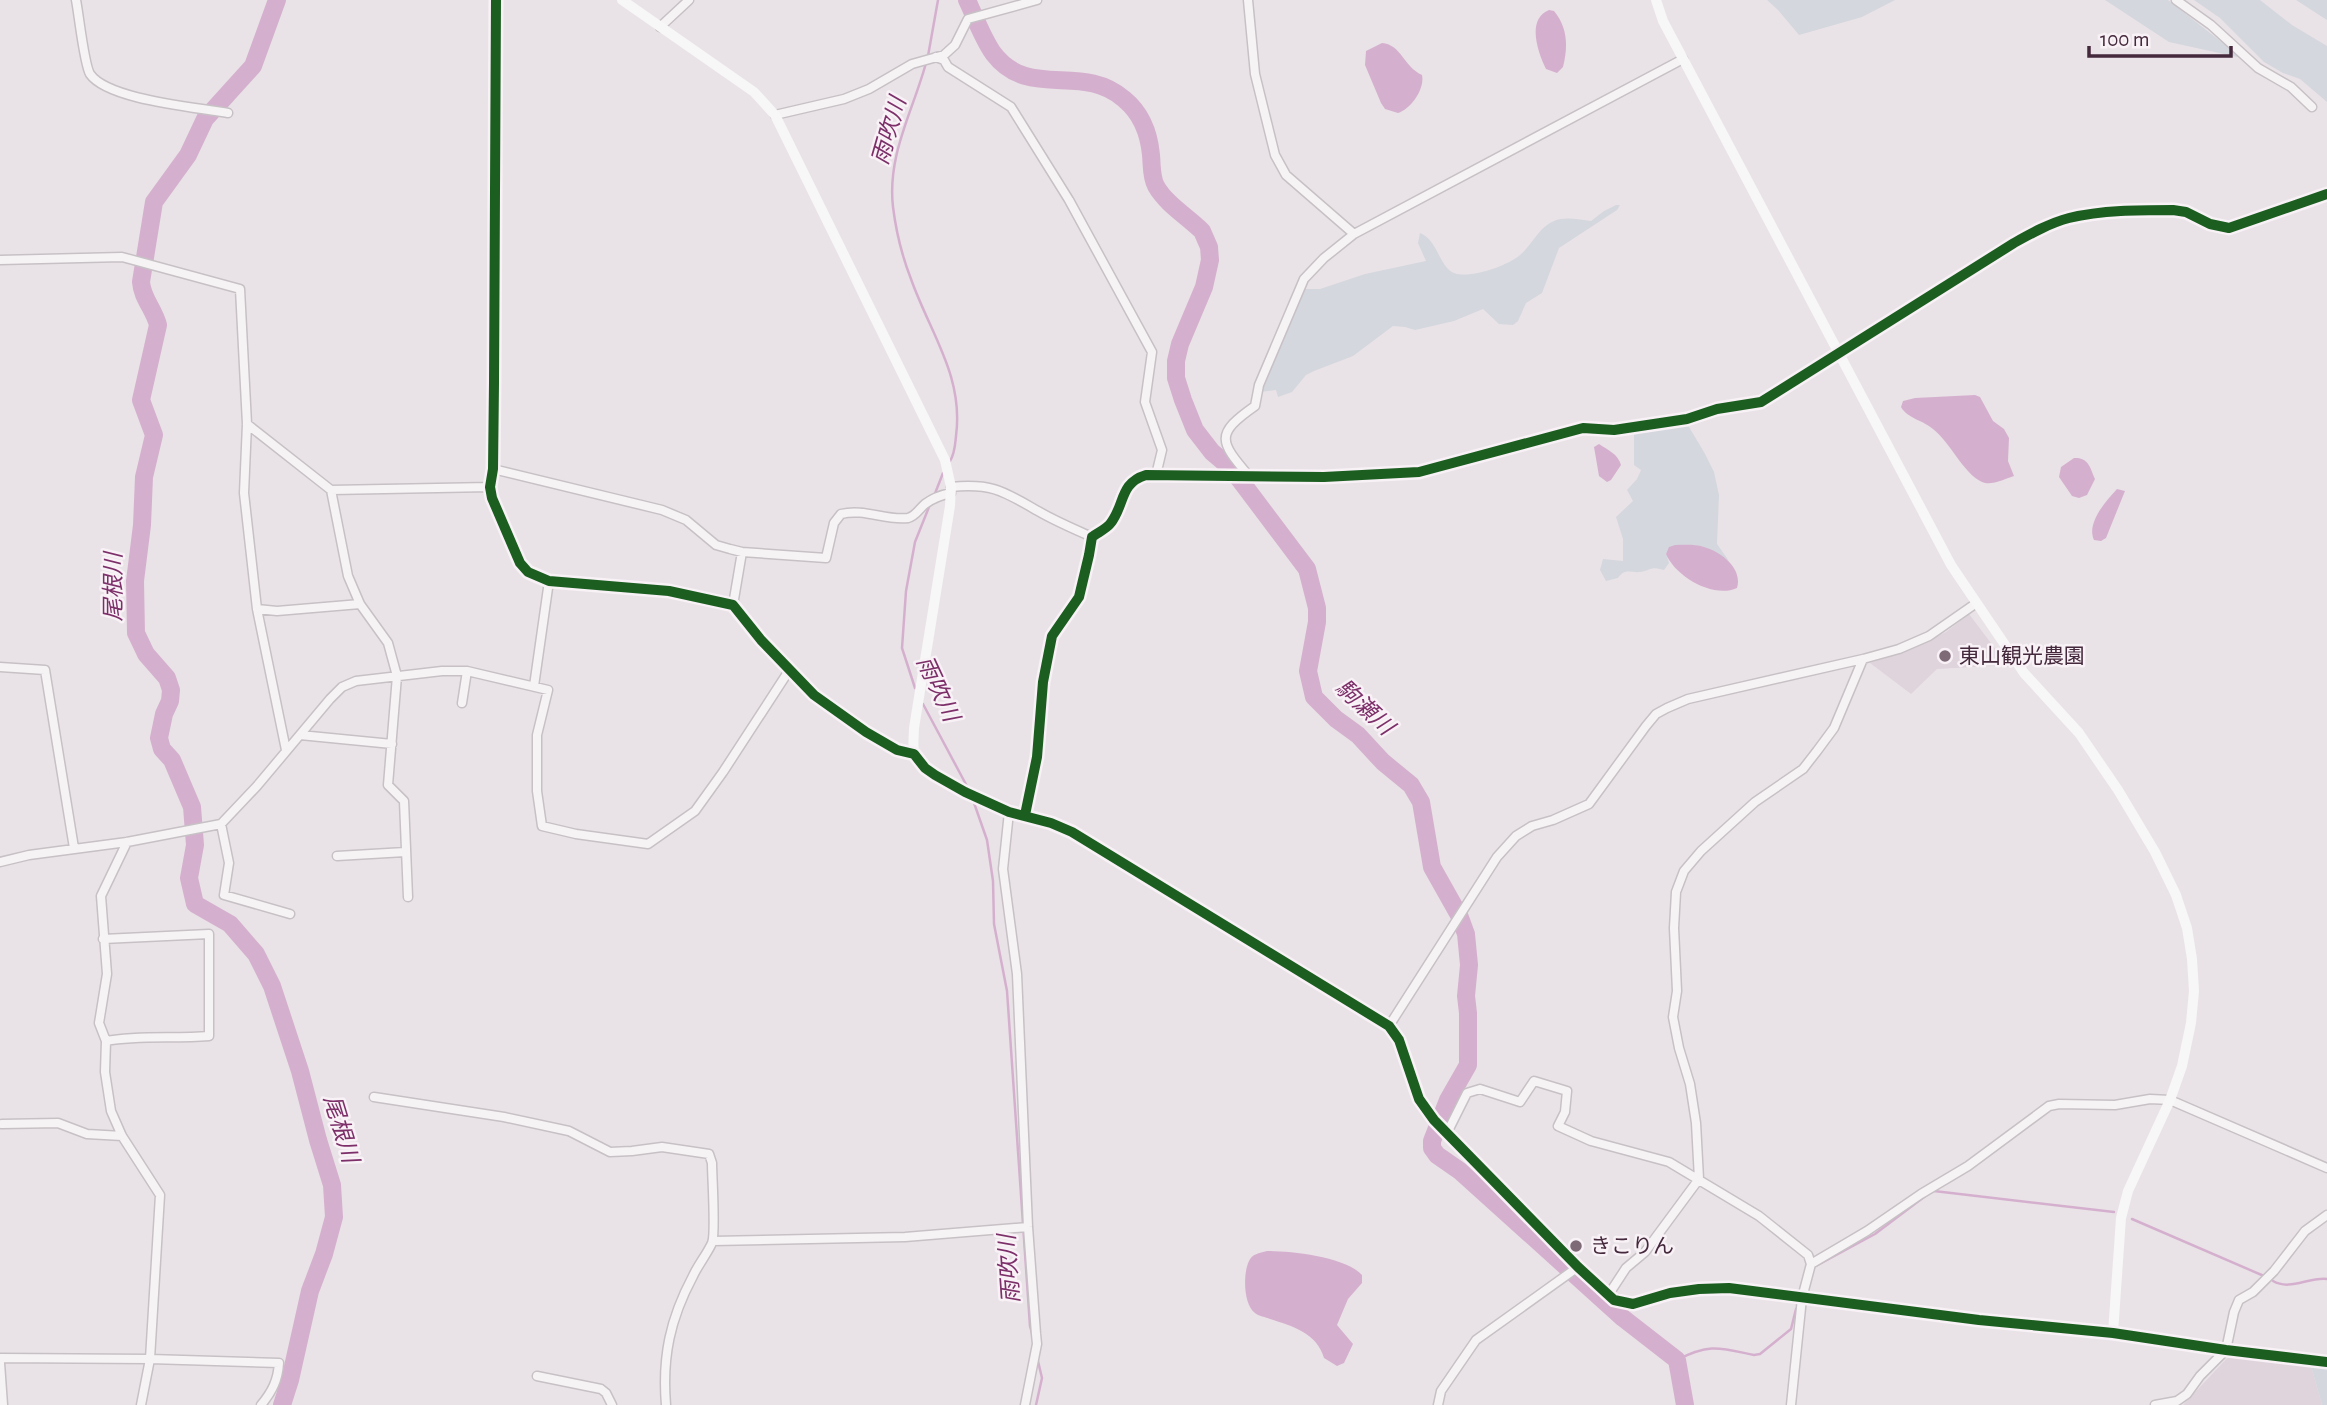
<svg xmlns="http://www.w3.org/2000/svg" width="2327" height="1405" font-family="'Alegreya Sans','Noto Sans JP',sans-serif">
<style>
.built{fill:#dfd4dc}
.green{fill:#d4d7de}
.water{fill:#d5b0ce}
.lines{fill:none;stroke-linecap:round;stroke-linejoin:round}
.stream{stroke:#d5b0ce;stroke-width:2.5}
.river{stroke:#d5b0ce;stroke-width:18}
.street-casing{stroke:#c7c1c5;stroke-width:11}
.street{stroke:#f6f3f5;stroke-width:8}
.secondary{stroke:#f7f7f7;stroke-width:10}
.cycleway-casing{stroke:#f8f1f6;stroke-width:15}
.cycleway{stroke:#1b5e20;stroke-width:10}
.poi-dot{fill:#7e6977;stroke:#f8f1f6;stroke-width:2.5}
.labels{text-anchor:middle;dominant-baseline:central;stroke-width:5;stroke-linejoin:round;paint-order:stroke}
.poi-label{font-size:21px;fill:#44283b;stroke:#f8f1f6;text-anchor:start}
.water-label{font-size:23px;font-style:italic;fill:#7c2f69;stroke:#f8f1f6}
</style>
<rect width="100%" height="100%" fill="#e9e3e7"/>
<path class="built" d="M1969,614L2009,667L1992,666L1937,669L1911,694L1870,663L1917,647L1946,632Z
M2230,1355L2311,1366L2322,1405H2183Z"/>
<path class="green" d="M1767,0H1895L1862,17L1799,35L1778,10Z
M2105,0H2168L2242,58L2169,42Z
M2194,0H2260L2292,25L2327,46V102L2300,79L2283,73L2264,62L2220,18Z
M2296,0H2327V20Z
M1616,205H1620L1617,210L1559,248L1542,293L1526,303L1518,321L1513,325L1499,324L1483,309L1454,321L1415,330L1405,327L1393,326L1353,356L1314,371L1306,375L1292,392L1278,397L1276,390L1260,392L1302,289H1320L1365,274L1426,261L1418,243L1420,233C1438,240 1439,267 1454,273C1470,279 1507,266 1520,255C1531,246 1540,226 1554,221C1566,216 1580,220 1591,221L1604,211Z
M1686,422L1704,452L1714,472L1719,495L1717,544L1729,561L1717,553H1666L1669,563L1664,570C1649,566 1653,570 1640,572C1630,573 1625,568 1618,578L1606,581L1600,570L1603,559L1623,561V539L1616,517L1633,501L1627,490L1637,479L1641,470L1634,465V431Z
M2311,1366L2327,1368V1405H2322Z"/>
<path class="water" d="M1549,10L1554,11C1568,28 1568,47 1563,67L1557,73L1546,69C1538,53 1526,19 1549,10Z
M1382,43C1402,45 1403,66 1422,75C1425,89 1411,109 1398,113L1385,109L1381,103L1365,65L1366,51Z
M1975,395L1980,397L1993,421L2004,429L2009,438L2008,461L2014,476C2005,479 1991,486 1982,482C1963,473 1950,442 1933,429C1923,420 1908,419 1901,407L1903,401L1915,398Z
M1599,444C1608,450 1618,454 1621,465L1611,480L1607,482L1599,476L1594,447Z
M2074,458C2088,457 2090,467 2095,479L2087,495L2079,498L2072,496L2059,477L2061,467Z
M2117,489L2125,491L2106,538L2101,541L2094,540C2086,523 2106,501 2117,489Z
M1675,545C1684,545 1695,544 1704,547C1721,552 1743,568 1737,588C1713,599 1675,576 1666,554L1669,547Z
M1267,1251C1291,1251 1346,1257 1362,1275V1283L1348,1299L1337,1325L1353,1344L1344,1363L1337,1366L1324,1358C1317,1333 1292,1326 1270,1319C1266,1317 1258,1316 1255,1313C1243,1304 1243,1273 1249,1261C1252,1254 1259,1253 1267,1251Z"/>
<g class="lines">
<path class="stream" d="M928,56L938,0
M926,63C913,111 887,155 893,207C896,231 902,256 911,279C930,333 964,376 956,436C955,445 955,453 950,461
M934,496L943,473
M915,688L902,648L906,591L915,542L931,502
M923,704L969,790
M973,800L987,840L993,881L994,924L1007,991L1030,1326L1033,1337
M1934,1191L2114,1212
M2132,1219L2264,1276
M1814,1267L1875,1234L1928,1194
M2273,1281C2290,1291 2308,1277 2327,1279
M1677,1360C1710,1343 1720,1348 1754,1355L1760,1354L1791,1329L1796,1309
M1036,1405L1042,1378L1037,1357"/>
<path class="river" d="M277,0L253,66L205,119L188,155L154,202L141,282C142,298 154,309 158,325L141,400L154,435L144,477L142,525L135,581L136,633L146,654L167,678L171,690L170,701L164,714L159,738L162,749L172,760L192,807L195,845L189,878L195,904L230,924L256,954L272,986L300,1071L318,1140L332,1185L334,1217L324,1254L310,1291L290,1380L282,1405
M967,0C975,17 982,37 993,53C1029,101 1082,62 1124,99C1141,113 1149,133 1151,155C1152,165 1151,177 1156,186C1166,204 1188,217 1202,231L1209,247L1210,260L1204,287L1180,344L1176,361V378L1183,400L1195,430L1212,452L1231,468L1307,569L1317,608V622L1308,671L1314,697L1336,719L1358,735L1383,762L1411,785L1421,802L1432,867L1459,915L1466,934L1469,965L1466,996L1468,1013V1065L1448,1100L1432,1141V1148L1437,1155L1460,1171L1623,1318L1677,1360L1685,1405"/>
<defs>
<path id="street" d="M76,0C79,15 84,64 90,74C108,100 196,107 228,113
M496,0L494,383L493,469L490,487L492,498L507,529L514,552L520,563L528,572L549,581L669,591L733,605L761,640L814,695L866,732L897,750L914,754
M1248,0L1255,74L1275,155L1286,175L1354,234
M2176,0L2211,25L2258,68L2291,87L2312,107
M660,27L689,0
M936,57L944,60L948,67L1011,107L1069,200L1152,352L1145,402L1162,450L1156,475
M775,115L844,99L869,89L912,64L944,55L955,45L968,19L1037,0
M0,260L122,257L240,289L247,424L244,493L257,609L286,750
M247,424L331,490L490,487
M493,469L662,510L686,520L716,545L730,549L742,552L826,558L834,523L841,514C865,508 885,521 908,518C916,516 919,509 925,504C933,498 941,495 951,493
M1249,476C1219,441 1215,434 1255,406L1259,385L1304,279L1324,258L1354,234L1683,59
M951,487C992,483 1003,491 1038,511C1055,521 1074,529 1092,537
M331,490L348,576L360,604L388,643L397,676L388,785L404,801L408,897
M733,605L742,552
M257,609L277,611L360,604
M0,667L45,670L74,848
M534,686L549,581
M462,703L467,671
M300,735L392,744
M1009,812L1003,869L1017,974L1028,1227L1036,1334L1037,1344L1025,1405
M1025,815L1037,757L1043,682L1052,636L1079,597L1089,555L1092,537C1097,533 1106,529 1110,524C1125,506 1119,483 1146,475L1324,477L1419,472L1583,428L1614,430L1687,419L1717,409L1761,402L2014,243C2032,233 2050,223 2069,218C2102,210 2139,210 2173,210L2186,212L2210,224L2229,228L2327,194
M221,824L229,863L224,895L290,914
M127,842L101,896L107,974L99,1023L106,1041L105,1072L111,1111L122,1136L160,1195L150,1359L141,1405
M337,856L405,852
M0,862L29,855L127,842L221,824L257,786L330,699L342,687L356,681L442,671H467L548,690L537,735V791L542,826L576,834L648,844L695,811L723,772L790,669
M103,939L209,934V1036C174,1039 141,1035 106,1041
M1389,1026L1497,857L1516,836L1532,826L1553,820L1589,804L1646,726L1656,714L1667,708L1688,699L1863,659L1899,649L1929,636L1975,604
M374,1097L504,1117L569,1131L610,1152L632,1151L662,1147L709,1154L712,1163C712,1177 716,1234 712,1243C707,1254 698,1265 693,1276C670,1319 662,1357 666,1405
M2,1124L58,1123L87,1134L122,1136
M1447,1133L1467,1093L1480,1089L1520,1102L1534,1081L1567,1091L1565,1112L1558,1126L1591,1141L1669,1162L1759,1216L1808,1255L1811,1264L1802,1298L1791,1405
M713,1241L905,1237L1028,1227
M1811,1264L1867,1231L1921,1194L1968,1166L2049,1106L2059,1104L2115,1105L2150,1099L2170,1100L2327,1168
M1609,1294L1626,1268L1645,1252L1699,1179L1696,1123L1690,1084L1679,1048L1673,1017L1677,991L1674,928L1676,892L1684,871L1701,851L1755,802L1803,769L1817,751L1834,728L1863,659
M0,1358L150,1359L279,1363C278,1380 272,1392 261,1405
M0,1363L3,1405
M537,1376L601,1389L606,1393L612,1405
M1438,1405L1441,1391L1476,1340L1578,1267
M2155,1405L2177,1401L2187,1394L2200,1376L2226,1350L2234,1312L2239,1300L2253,1292L2274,1271L2305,1231L2327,1215"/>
</defs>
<use href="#street" class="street-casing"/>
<use href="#street" class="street"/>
<path class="secondary" d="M622,0L754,92L775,115L945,460L951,487L950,506L914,728C914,736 912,748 915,755C922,773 991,807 1011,812C1032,818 1052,823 1072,832L1389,1026L1399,1040L1419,1099L1434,1120L1578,1267L1614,1300C1635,1308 1653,1297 1673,1293C1692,1289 1710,1289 1729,1288L1979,1320L2113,1333L2226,1350L2327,1362
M1656,0L1663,21L1951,565L2024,673L2079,733L2118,790L2155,852L2176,895L2187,928L2192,959L2194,991L2191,1023L2182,1066L2170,1100L2128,1191L2121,1218L2113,1333"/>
<defs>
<path id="cycleway" d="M496,0L494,383L493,469L490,487L492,498L520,563L528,572L549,581L669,591L733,605L761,640L814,695L866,732L897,750L914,754L925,768L935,775L965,792L1009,812L1051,823L1072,832L1389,1026L1399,1040L1419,1099L1434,1120L1578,1267L1614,1300L1633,1304L1670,1293L1699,1289L1729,1288L1979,1320L2113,1333L2226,1350L2327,1362
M1025,815L1037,757L1043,682L1052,636L1079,597L1089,555L1092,537C1097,533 1106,529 1110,524C1125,506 1119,483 1146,475L1324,477L1419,472L1583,428L1614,430L1687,419L1717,409L1761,402L2014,243C2032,233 2050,223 2069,218C2102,210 2139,210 2173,210L2186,212L2210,224L2229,228L2327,194"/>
</defs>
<use href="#cycleway" class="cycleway-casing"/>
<use href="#cycleway" class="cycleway"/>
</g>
<g class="poi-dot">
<circle cx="1945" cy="656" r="7"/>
<circle cx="1576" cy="1246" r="7"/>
</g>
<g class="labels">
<g class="poi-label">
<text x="1959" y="656">東山観光農園</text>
<text x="1590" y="1246">きこりん</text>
</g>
<g class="water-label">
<text transform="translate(890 131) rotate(-74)">雨吹川</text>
<text transform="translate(114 587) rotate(-90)">尾根川</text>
<text transform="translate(937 689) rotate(65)">雨吹川</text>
<text transform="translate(1364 708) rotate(43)">駒瀬川</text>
<text transform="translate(340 1129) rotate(73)">尾根川</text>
<text transform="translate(1010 1269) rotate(-94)">雨吹川</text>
</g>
</g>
<path d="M2089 46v10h142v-10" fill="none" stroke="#44283b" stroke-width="3.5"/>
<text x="2100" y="46" font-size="21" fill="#44283b" stroke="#f8f1f6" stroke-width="5" paint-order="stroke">100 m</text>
</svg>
